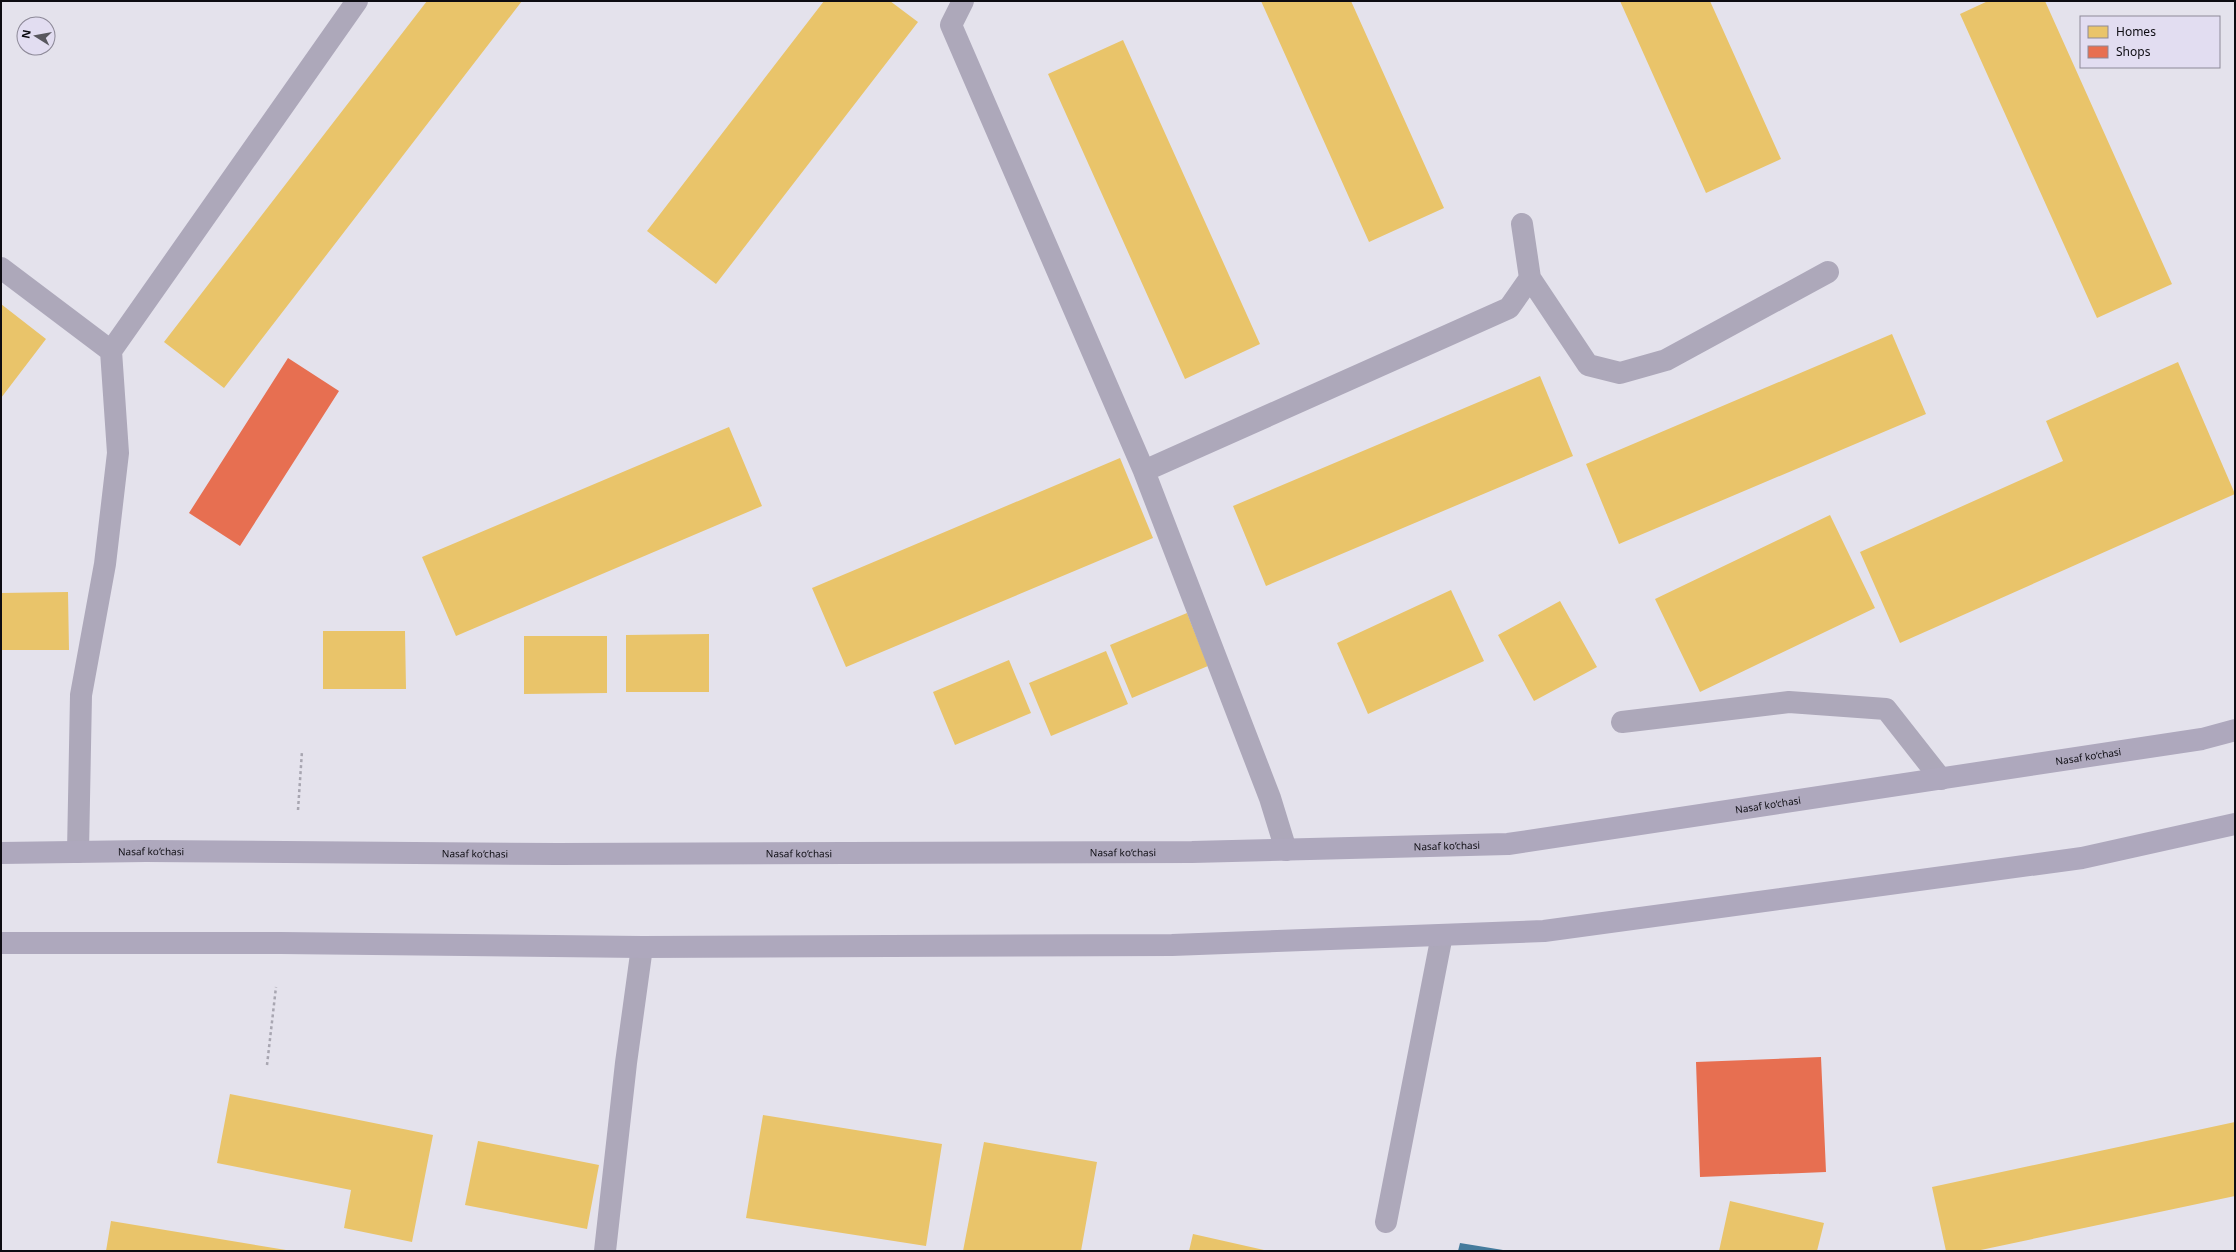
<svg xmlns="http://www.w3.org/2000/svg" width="2236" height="1252" font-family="'Noto Sans',sans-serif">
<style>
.homes{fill:#e9c46a}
.shops{fill:#e76f51}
.public{fill:#457b9d}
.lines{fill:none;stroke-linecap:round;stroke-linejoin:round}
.path{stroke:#a8a6b1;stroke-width:2.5;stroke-dasharray:3 3;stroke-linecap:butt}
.minor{stroke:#ada8ba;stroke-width:22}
.major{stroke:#aea8bd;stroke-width:22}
.labels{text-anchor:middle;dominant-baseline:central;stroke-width:4;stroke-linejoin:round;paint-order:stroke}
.street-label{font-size:10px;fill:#0d0c12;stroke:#e2ddf1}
</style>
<rect width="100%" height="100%" fill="#e4e2ec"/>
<path class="homes" d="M427,1H522L224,388L164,342Z
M824,1H890L918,22L716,284L647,231Z
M1261,1H1351L1444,208L1369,242Z
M1620,1H1710L1781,159L1706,193Z
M1988,1H2045L2172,284L2097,318L1960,14Z
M1123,40L1260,344L1185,379L1048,74Z
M1,304L46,339L1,398Z
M1892,334L1926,414L1619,544L1586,464Z
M2178,362L2235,494L1900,643L1860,552L2063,461L2046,421Z
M1540,376L1573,456L1266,586L1233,506Z
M729,427L762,506L456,636L422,557Z
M1120,458L1153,538L846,667L812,588Z
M1830,515L1875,608L1700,692L1655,599Z
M1451,590L1484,661L1368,714L1337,643Z
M68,592L69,650H1V593Z
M1560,601L1597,667L1534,701L1498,635Z
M1187,613L1208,666L1132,698L1110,645Z
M323,631H405L406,689H323Z
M709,634V692H626V635Z
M524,636H607V693L524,694Z
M1106,651L1128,704L1051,736L1029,683Z
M1009,660L1031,713L955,745L933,692Z
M230,1094L433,1135L412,1242L344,1228L351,1190L217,1163Z
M763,1115L942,1144L926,1246L746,1218Z
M2235,1122V1196L1976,1251H1946L1932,1187Z
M478,1141L599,1165L587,1229L465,1205Z
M984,1142L1097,1162L1081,1251H963Z
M1730,1201L1824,1223L1817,1251H1719Z
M111,1221L286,1250V1251H106Z
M1193,1234L1264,1250L1263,1251H1189Z"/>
<path class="shops" d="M288,358L339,391L240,546L189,513Z
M1821,1057L1826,1172L1700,1177L1696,1062Z"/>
<path class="public" d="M1460,1243L1503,1250V1251H1458Z"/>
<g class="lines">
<path class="path" d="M298,810L302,751
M267,1065L276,987"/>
<path class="minor" d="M963,1L951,25L1144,471L1270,798L1286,850
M1,268L111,351
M1530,278L1588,365L1620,373L1666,360L1828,272
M1144,471L1509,308L1530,278L1522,224
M1622,722L1789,702L1886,709L1941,779
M78,852L81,695L105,564L118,453L111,351L357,1
M1386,1222L1442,935
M605,1251L626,1063L642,947"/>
<g class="major">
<path id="s1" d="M1,853L146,851L558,854L1192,852L1508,844L2202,739L2235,730"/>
<path d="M1,943H281L642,947L1172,945L1544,931L2082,858L2235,824"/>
</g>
</g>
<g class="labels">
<g class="street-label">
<text stroke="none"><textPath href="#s1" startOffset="2094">Nasaf ko‘chasi</textPath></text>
<text stroke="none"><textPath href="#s1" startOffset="1770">Nasaf ko‘chasi</textPath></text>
<text stroke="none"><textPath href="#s1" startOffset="1446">Nasaf ko‘chasi</textPath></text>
<text stroke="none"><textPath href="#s1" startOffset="150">Nasaf ko‘chasi</textPath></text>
<text stroke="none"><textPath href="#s1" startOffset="1122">Nasaf ko‘chasi</textPath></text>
<text stroke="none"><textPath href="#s1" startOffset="474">Nasaf ko‘chasi</textPath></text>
<text stroke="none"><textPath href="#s1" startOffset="798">Nasaf ko‘chasi</textPath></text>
</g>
</g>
<rect width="2236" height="1252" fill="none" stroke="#0d0c12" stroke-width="4"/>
<rect x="2080" y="16" width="140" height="52" fill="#e2ddf1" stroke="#8d8998"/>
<rect x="2088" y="26" width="20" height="12" fill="#e9c46a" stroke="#8d8998"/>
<text x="2116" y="36" font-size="12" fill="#0d0c12">Homes</text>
<rect x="2088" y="46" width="20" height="12" fill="#e76f51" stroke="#8d8998"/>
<text x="2116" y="56" font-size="12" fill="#0d0c12">Shops</text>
<g transform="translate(36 36) rotate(281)"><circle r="19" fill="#e2ddf1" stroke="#8d8998"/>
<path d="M0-3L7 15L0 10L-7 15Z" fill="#58575e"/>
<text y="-6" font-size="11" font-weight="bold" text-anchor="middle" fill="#0d0c12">N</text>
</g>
</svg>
